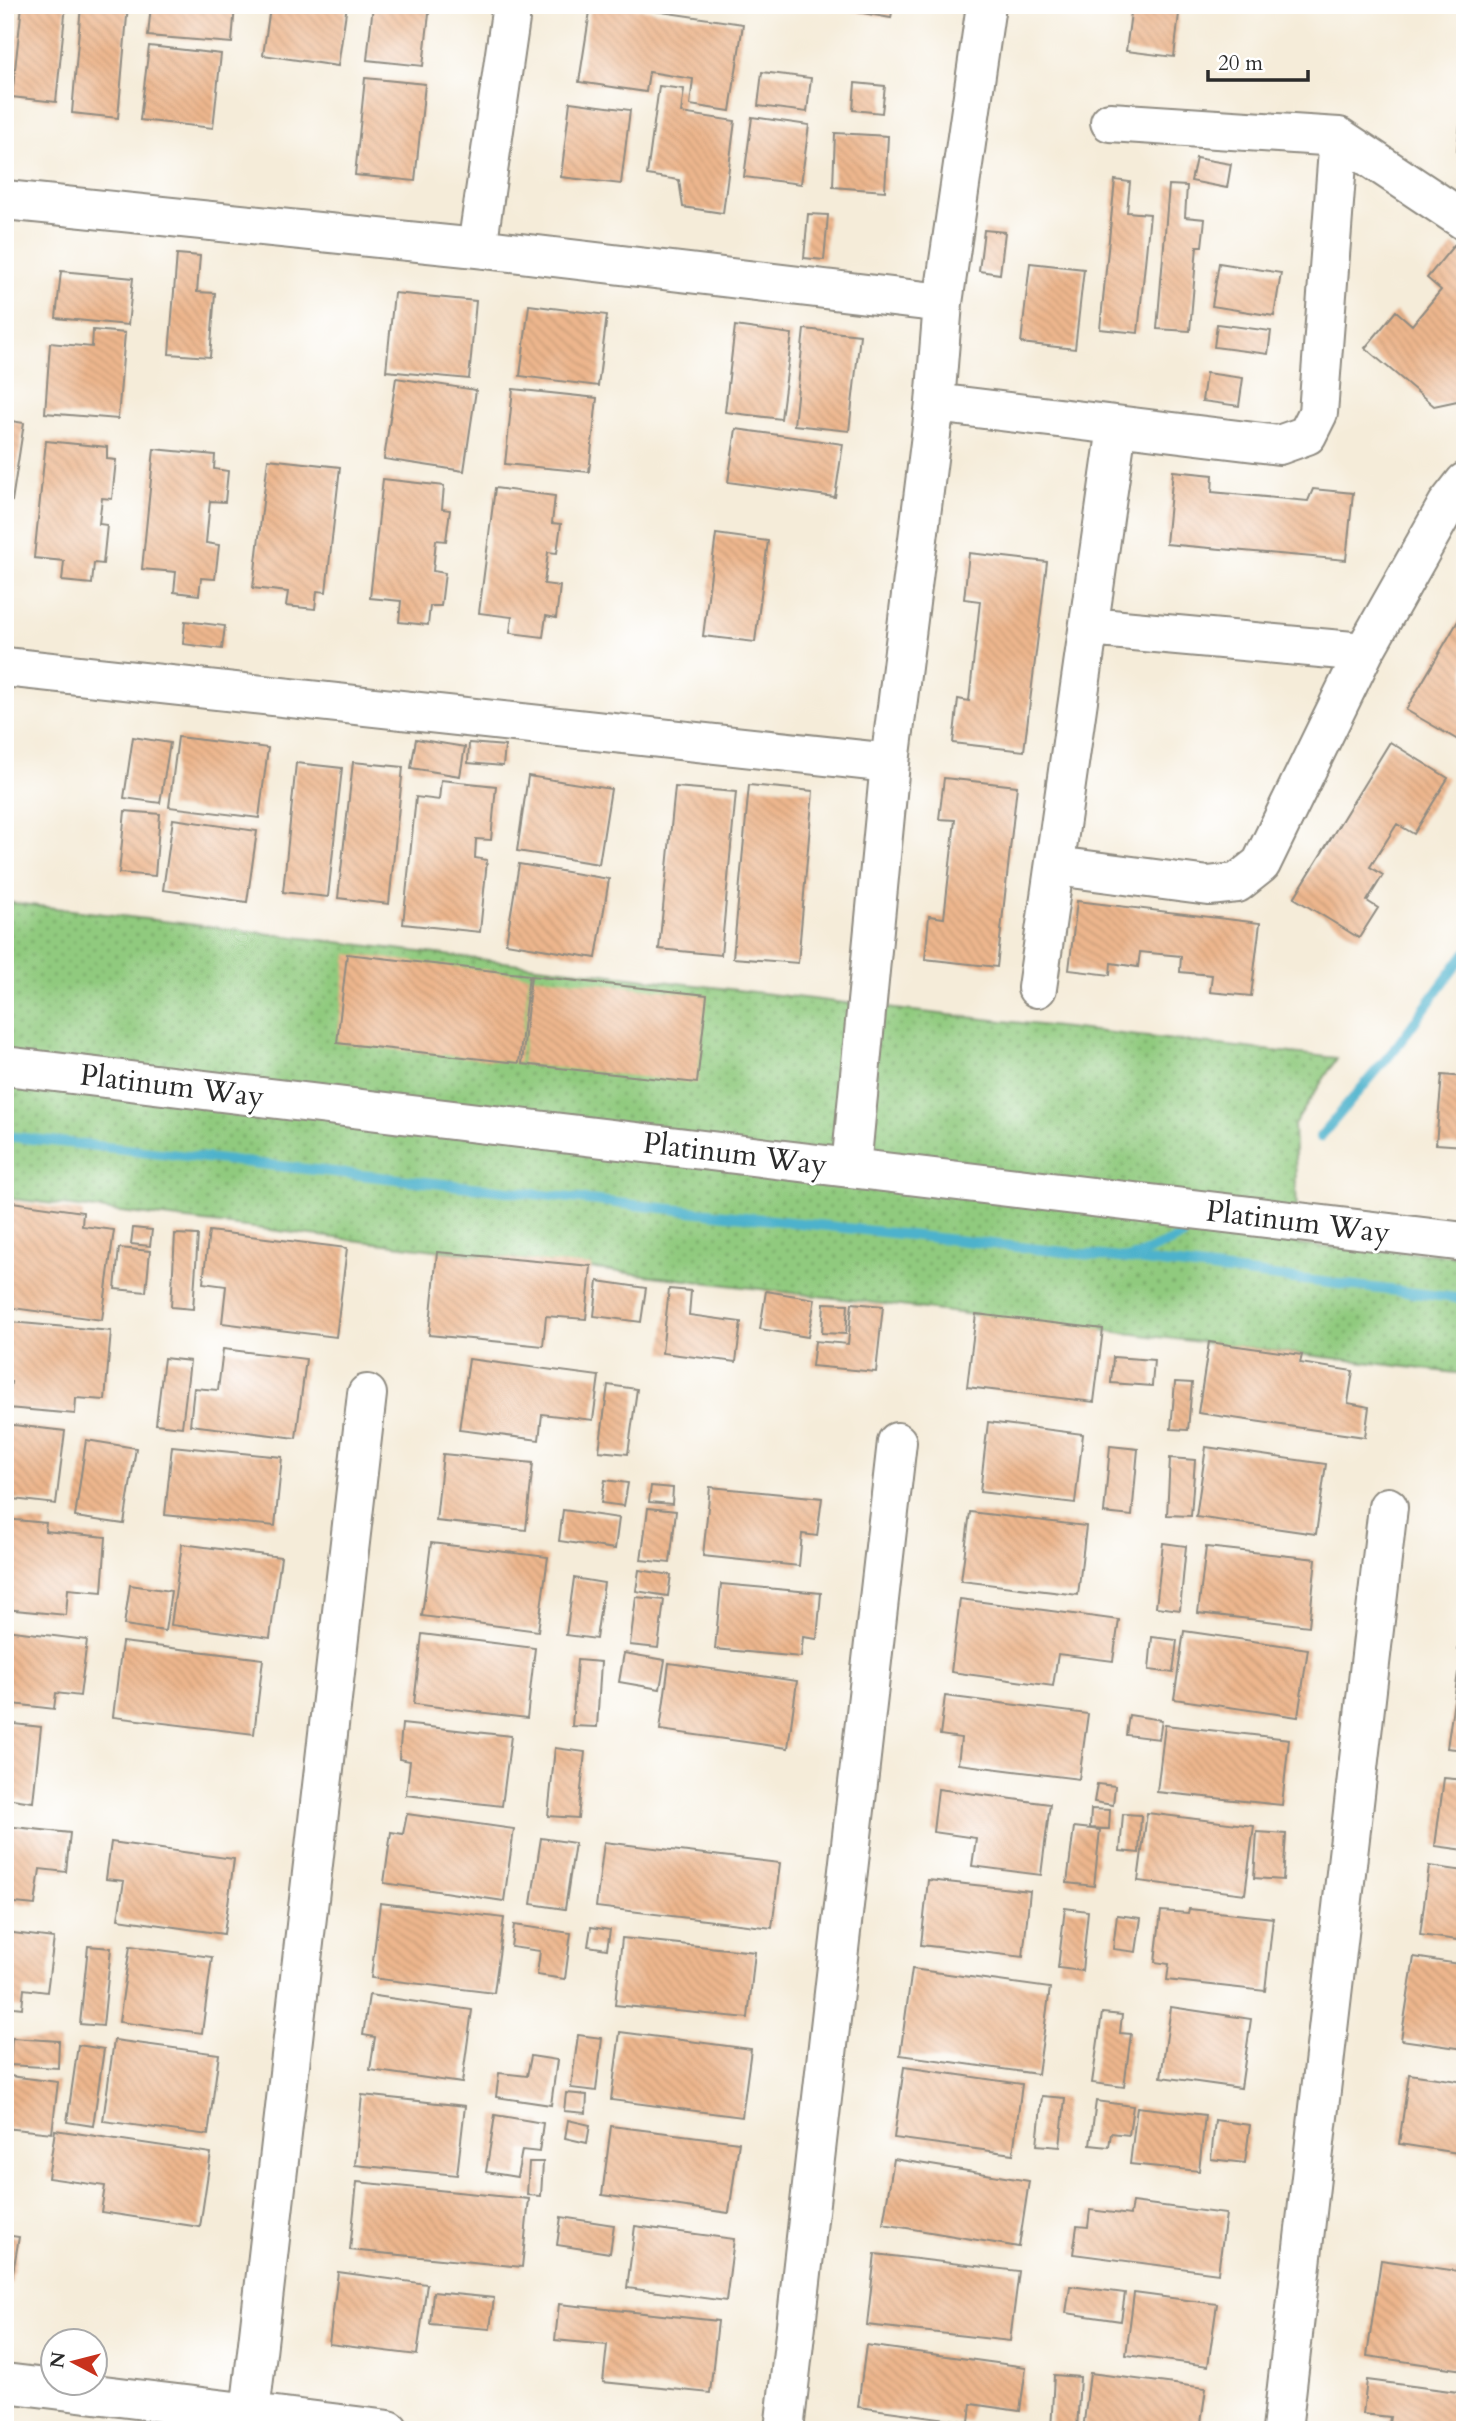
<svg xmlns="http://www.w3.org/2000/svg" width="1470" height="2435" font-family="Cardo,serif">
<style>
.grass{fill:url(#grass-dots);stroke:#5e7a54;stroke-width:2}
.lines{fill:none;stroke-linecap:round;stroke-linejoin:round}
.stream{stroke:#4db2cc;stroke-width:10}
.building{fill:url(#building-back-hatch)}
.minor-casing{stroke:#908c82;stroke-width:42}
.minor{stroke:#fff;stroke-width:38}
.labels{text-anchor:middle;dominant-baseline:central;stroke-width:6;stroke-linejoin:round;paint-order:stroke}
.street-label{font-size:30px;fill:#2b2b2b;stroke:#fff}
</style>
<defs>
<pattern id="grass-dots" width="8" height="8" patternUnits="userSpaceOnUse" patternTransform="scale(1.75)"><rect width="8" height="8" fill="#90ca7e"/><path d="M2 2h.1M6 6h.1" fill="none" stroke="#76a467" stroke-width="1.8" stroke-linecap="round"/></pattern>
<pattern id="building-back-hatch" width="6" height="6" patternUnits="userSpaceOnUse" patternTransform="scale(1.75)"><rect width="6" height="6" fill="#edb68d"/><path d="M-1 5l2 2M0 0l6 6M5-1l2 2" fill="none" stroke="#cb9d7a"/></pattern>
</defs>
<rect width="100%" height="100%" fill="#fff"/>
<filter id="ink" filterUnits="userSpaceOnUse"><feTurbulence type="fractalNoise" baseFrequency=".0143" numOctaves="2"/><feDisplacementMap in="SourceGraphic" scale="14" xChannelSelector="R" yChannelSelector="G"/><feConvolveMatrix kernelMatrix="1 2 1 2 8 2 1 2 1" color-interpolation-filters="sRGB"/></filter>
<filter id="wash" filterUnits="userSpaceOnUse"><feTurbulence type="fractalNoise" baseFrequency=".00686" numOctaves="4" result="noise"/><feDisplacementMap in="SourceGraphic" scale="28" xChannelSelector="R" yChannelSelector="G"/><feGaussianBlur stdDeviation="1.57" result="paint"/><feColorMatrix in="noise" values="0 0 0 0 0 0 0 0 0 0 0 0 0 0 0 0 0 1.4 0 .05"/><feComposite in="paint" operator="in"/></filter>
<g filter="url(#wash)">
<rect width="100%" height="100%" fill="#f5ecd9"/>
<path class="grass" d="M5,902L895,1009L1337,1058L1294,1125L1298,1245L1465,1256V1374L5,1198Z"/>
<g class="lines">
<path class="stream" d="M5,1136L1128,1259L1465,1299
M1320,1137L1394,1050L1465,953
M1131,1258L1182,1237"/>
</g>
<g id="blocks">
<path class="building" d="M22,5H66L56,102L12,97Z
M81,5H128L118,118L72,113Z
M151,5H235L232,43L148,36Z
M264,5H347L338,66L263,55L270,8Z
M373,5H430L423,66L367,60Z
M591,5H614L743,24L730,111L690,105L693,79L649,72L646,92L579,82Z
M818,5H893L891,18Z
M1132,5H1180L1174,57L1126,51Z
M149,46L221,54L213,128L140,120Z
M762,72L811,78L807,112L758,106Z
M365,78L425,84L415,181L355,175Z
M855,83L885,86L882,113L853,110Z
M659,86L684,89L681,113L735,121L723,213L683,207L679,180L647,175Z
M1463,98L1465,99V151H1457Z
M570,102L630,110L621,184L561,177Z
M752,117L809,125L801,184L744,177Z
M835,133L888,136L885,191L833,187Z
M1196,158L1231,164L1227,188L1191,181Z
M1115,180L1130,182L1127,212L1150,214L1138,333L1100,329Z
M1169,185L1187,186L1185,217L1205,219L1202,246H1197L1190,331L1157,329Z
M808,214L828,215L824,260L804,258Z
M984,230L1005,232L1000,274L979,271Z
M1454,245L1465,254V391L1457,401L1434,406L1365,348L1396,311L1412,325L1441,290L1427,278Z
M177,254L200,256L197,292L215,293L210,357L169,354Z
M1030,263L1084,269L1075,349L1021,343Z
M1219,263L1281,273L1274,316L1212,306Z
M61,271L133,278L128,325L56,318Z
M394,293L476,301L469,379L386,371Z
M529,305L607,315L598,386L520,376Z
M1217,324L1271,331L1268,354L1214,347Z
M735,326L792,334L781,419L725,412Z
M804,329L860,335L849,431L794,425Z
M93,330L125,333L118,419L45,413L50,343L92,347Z
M1206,373L1243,378L1239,406L1202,401Z
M396,378L476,390L464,471L384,459Z
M513,389L597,398L589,472L505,464Z
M5,420L24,423L12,501L5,500Z
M736,429L843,444L835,497L728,482Z
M46,441L107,447V459L116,460L112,499L102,498L99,524L107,525L103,564L94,563L92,584L62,581L64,561L34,558Z
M154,449L215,455L214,469L228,471L225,502L210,501L206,543L219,545L215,579L201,578L199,595L174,592L176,572L142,569Z
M268,459L340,467L326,592L317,591L315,609L286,606L288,592L253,588Z
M1173,471L1213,475L1212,492L1308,501L1313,489L1353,493L1346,560L1166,544Z
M383,479L444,486L442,509L450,510L446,541L436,540L433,571L445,573L441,606H430L428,625L399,622L401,601L370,598Z
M495,488L555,496L552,523L561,524L557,553L548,552L544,584L560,586L556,618L546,616L543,637L510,633L512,617L479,613Z
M716,534L768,541L755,642L703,636Z
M969,553L1047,562L1024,751L953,743L958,699L969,701L980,601L964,599Z
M1465,609V744L1406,710Z
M185,621L225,626L222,649L183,644Z
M133,737L170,743L160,803L124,798Z
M178,737L268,748L259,818L169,807Z
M416,739L465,747L460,776L411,768Z
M1390,742L1448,778L1414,834L1397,824L1370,867L1383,875L1367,901L1378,908L1359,938L1294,898Z
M469,743L505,746L503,766L468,763Z
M353,762L403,767L389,904L338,898Z
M296,763L342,768L328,897L283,892Z
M528,776L611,789L599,864L517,851Z
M944,778L1017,786L997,967L925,959L929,916L944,918L955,820L939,819Z
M441,780L496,786L491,840L476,839L475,858L487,860L480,932L403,924L416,797L439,800Z
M749,785L813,791L798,963L733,958Z
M675,787L736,792L721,955L659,949Z
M125,811L160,814L155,876L119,873Z
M173,819L257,831L247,902L163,890Z
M519,864L609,879L596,958L506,943Z
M1077,901L1260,923L1251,996L1210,992L1212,975L1180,972L1181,956L1140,952L1138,967L1111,963L1110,975L1069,970Z
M347,954L529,975L519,1063L337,1043Z
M531,976L707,995L697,1083L522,1064Z
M1442,1075L1465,1077V1146L1436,1144Z
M5,1201L83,1212L82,1226L114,1230L102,1320L5,1307Z
M133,1228L152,1230L150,1246L131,1244Z
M209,1231L347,1248L336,1337L222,1323L226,1286L203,1283Z
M175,1234L198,1235L193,1309L171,1307Z
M119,1248L150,1251L146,1292L115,1289Z
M437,1252L591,1266L586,1319L546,1316L543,1346L429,1335Z
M598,1281L646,1288L641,1322L594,1316Z
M669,1289L691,1291L689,1315L741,1322L736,1362L662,1353Z
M766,1291L815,1299L808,1337L760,1329Z
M824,1303L848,1304L846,1334L822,1333Z
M852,1303L883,1306L876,1372L812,1366L815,1341L848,1344Z
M976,1314L1103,1329L1094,1402L967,1387Z
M10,1322L111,1331L105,1400L76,1398L75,1414L8,1408L11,1382H5V1352Z
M1209,1342L1302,1355L1300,1363L1353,1371L1348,1403L1369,1407L1365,1437L1198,1413Z
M223,1349L306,1359L296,1438L190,1425L194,1388L218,1390Z
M1113,1357L1154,1360L1152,1386L1111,1383Z
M164,1358L190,1361L182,1427L156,1424Z
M469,1359L599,1376L593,1420L542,1414L539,1440L459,1430Z
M1175,1382L1192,1383L1188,1430L1171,1429Z
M608,1385L637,1389L628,1454L599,1451Z
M988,1422L1083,1434L1075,1503L980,1492Z
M5,1424L65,1431L56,1504L5,1498Z
M86,1440L136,1448L124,1524L75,1517Z
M172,1446L282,1457L275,1526L165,1515Z
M1110,1446L1138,1449L1132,1516L1104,1513Z
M1206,1447L1326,1464L1316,1534L1196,1517Z
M443,1454L533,1463L526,1530L436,1521Z
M1170,1458L1195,1460L1191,1516L1167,1515Z
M605,1480L628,1483L624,1506L601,1503Z
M651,1486L673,1488L672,1504L649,1502Z
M710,1487L822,1498L817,1536L802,1534L799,1566L703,1556Z
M648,1508L676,1511L670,1563L641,1560Z
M563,1510L619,1518L615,1549L559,1541Z
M970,1512L1086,1526L1078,1595L961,1581Z
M5,1519L46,1523L45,1531L106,1537L102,1592L68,1589L66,1615L5,1609Z
M431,1543L548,1557L538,1631L422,1616Z
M1163,1543L1186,1546L1180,1610L1156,1607Z
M182,1544L281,1557L270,1638L171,1625Z
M1206,1547L1316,1559L1309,1626L1198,1613Z
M639,1570L671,1575L668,1596L636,1591Z
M574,1578L604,1583L596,1639L566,1635Z
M721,1584L821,1593L817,1639L803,1637L801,1657L715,1649Z
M130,1585L171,1591L165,1631L124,1625Z
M636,1597L664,1600L658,1648L630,1645Z
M960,1599L1119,1620L1113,1661L1058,1654L1053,1686L951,1672Z
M1463,1600H1465V1650H1458Z
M5,1630L87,1640L80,1696L56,1693L54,1709L5,1703Z
M1184,1631L1308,1649L1298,1717L1174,1699Z
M422,1634L535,1648L527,1718L414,1704Z
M1152,1637L1177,1640L1173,1673L1149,1670Z
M122,1642L263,1659L254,1734L113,1717Z
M624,1653L665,1660L660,1689L619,1682Z
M577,1660L601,1662L597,1727L572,1726Z
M669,1663L797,1681L788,1748L660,1730Z
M1458,1673H1465V1750L1447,1748Z
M945,1696L1088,1714L1079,1779L958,1764L961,1738L940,1735Z
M1129,1715L1162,1720L1159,1739L1126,1735Z
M5,1723L41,1727L33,1802L5,1798Z
M402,1724L511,1736L502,1806L406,1795L410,1761L399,1759Z
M1165,1725L1289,1739L1282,1805L1157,1792Z
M555,1748L585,1752L578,1818L548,1816Z
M1444,1778L1465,1780V1850L1435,1846Z
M1097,1784L1115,1786L1113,1805L1094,1802Z
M938,1789L1050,1804L1041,1875L972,1866L976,1838L933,1832Z
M1091,1809L1110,1810L1109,1829L1090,1828Z
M1147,1813L1254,1826L1245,1894L1138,1881Z
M407,1814L514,1829L504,1901L384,1883L391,1832L403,1834Z
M1123,1814L1141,1815L1139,1853L1120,1851Z
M5,1826L70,1833L66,1872L40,1869L35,1905L5,1902Z
M1074,1827L1100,1830L1094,1886L1067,1883Z
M1257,1832L1286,1834L1283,1880L1254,1878Z
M541,1838L575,1843L565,1909L531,1904Z
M111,1842L234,1859L224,1934L118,1919L124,1881L106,1879Z
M604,1842L780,1863L772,1928L596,1907Z
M1429,1866L1465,1871V1941L1420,1935Z
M928,1880L1030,1891L1023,1957L921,1945Z
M380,1903L504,1918L494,1993L371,1978Z
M1065,1908L1088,1911L1082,1971L1058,1968Z
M1189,1909L1273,1918L1265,1991L1167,1980L1169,1964L1155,1962L1161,1911L1188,1913Z
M1117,1915L1141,1918L1136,1952L1113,1949Z
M514,1925L571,1933L565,1979L537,1975L540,1951L511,1947Z
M591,1927L610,1930L607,1949L588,1946Z
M5,1932L54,1938L47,1992L24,1989L22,2008L5,2006Z
M622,1938L755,1952L748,2018L615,2005Z
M88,1946L111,1948L103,2026L80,2024Z
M130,1946L212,1957L202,2033L119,2022Z
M1414,1957L1465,1965V2049L1401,2040Z
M912,1969L1050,1988L1038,2074L900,2055Z
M369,1995L472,2010L462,2083L370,2070L375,2037L363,2035Z
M1171,2007L1251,2019L1241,2088L1161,2077Z
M1102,2013L1122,2015L1120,2033L1131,2034L1124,2087L1092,2083Z
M620,2032L751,2049L742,2117L611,2100Z
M578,2035L602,2038L596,2091L571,2088Z
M12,2038L59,2041L58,2068L10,2065Z
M114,2040L219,2054L208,2135L103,2121Z
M78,2045L104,2049L93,2126L67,2122Z
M531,2056L557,2060L551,2105L496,2097L499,2073L527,2076Z
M904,2067L1022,2084L1013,2154L894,2138Z
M1409,2074L1465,2082V2154L1399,2144Z
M10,2076L58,2082L52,2133L5,2128Z
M566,2093L587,2095L586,2113L564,2111Z
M362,2095L465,2106L457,2175L355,2165Z
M1042,2096L1065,2098L1060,2147L1037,2145Z
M1096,2101L1133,2106L1129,2135L1111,2133L1109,2147L1090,2145Z
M1137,2107L1205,2115L1199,2171L1130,2164Z
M495,2115L543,2123L539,2152L522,2150L517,2177L486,2172Z
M568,2120L590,2125L587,2143L565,2138Z
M1215,2120L1250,2125L1245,2163L1211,2159Z
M611,2126L739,2142L729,2213L602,2195Z
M55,2130L211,2153L200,2227L101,2212L105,2186L48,2178Z
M894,2159L1029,2181L1019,2247L883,2224Z
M529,2162H543L541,2196L527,2195Z
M357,2182L529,2199L522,2267L350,2250Z
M1132,2202L1226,2214L1218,2273L1073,2254L1077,2226L1088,2227L1090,2210L1130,2215Z
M561,2217L614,2225L610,2253L557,2245Z
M635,2226L734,2239L726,2301L627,2288Z
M5,2235L19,2237L11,2284H5Z
M875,2254L1019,2271L1010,2341L867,2325Z
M1381,2260L1465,2272L1464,2370L1367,2356Z
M338,2272L427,2284L417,2355L329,2344Z
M1070,2286L1125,2293L1121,2321L1066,2313Z
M433,2292L494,2298L490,2329L430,2324Z
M1134,2293L1217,2304L1208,2366L1126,2355Z
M559,2304L718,2321L710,2393L603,2382L607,2345L555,2340Z
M866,2345L1026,2367L1020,2411L971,2404L969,2422L858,2407Z
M1090,2373L1206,2388L1200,2430H1083Z
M1054,2375L1080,2377L1077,2430H1051Z
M1367,2380L1465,2393V2430H1388L1390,2417L1363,2414Z"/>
</g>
</g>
<g filter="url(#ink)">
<use href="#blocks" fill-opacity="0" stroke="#908c82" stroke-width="2"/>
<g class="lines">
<defs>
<path id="minor" d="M1110,122L1339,137L1465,221
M5,200L477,248L943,303
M477,248L512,5
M935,403L1279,445L1307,435L1318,413L1339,137
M1089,627L1364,652
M5,667L890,763
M1056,866L1209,886L1237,883L1261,864L1364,652L1447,505L1465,482
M1037,988L1117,427
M5,1066L1465,1242
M851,1168L890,763L935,403L943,303L986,5
M5,2383L389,2430
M250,2413L367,1394
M784,2430L897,1442
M1282,2430L1388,1507"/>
</defs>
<use href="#minor" class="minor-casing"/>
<use href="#minor" class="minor"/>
</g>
</g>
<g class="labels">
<g class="street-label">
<text transform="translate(172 1086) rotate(7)">Platinum Way</text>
<text transform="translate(735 1154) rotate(7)">Platinum Way</text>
<text transform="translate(1298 1222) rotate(7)">Platinum Way</text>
</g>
</g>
<rect width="1470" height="2435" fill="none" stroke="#fff" stroke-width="28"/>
<g transform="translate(74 2362) rotate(277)"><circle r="33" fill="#ffffff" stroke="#aaaaaa" stroke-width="2"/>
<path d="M0-5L12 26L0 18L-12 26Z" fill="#c8321e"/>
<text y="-10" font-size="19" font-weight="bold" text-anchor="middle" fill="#2b2b2b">N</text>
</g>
<path d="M1208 70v10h100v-10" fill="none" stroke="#2b2b2b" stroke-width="3.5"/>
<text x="1218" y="70" font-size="21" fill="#2b2b2b" stroke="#ffffff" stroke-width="5" paint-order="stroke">20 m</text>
</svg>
